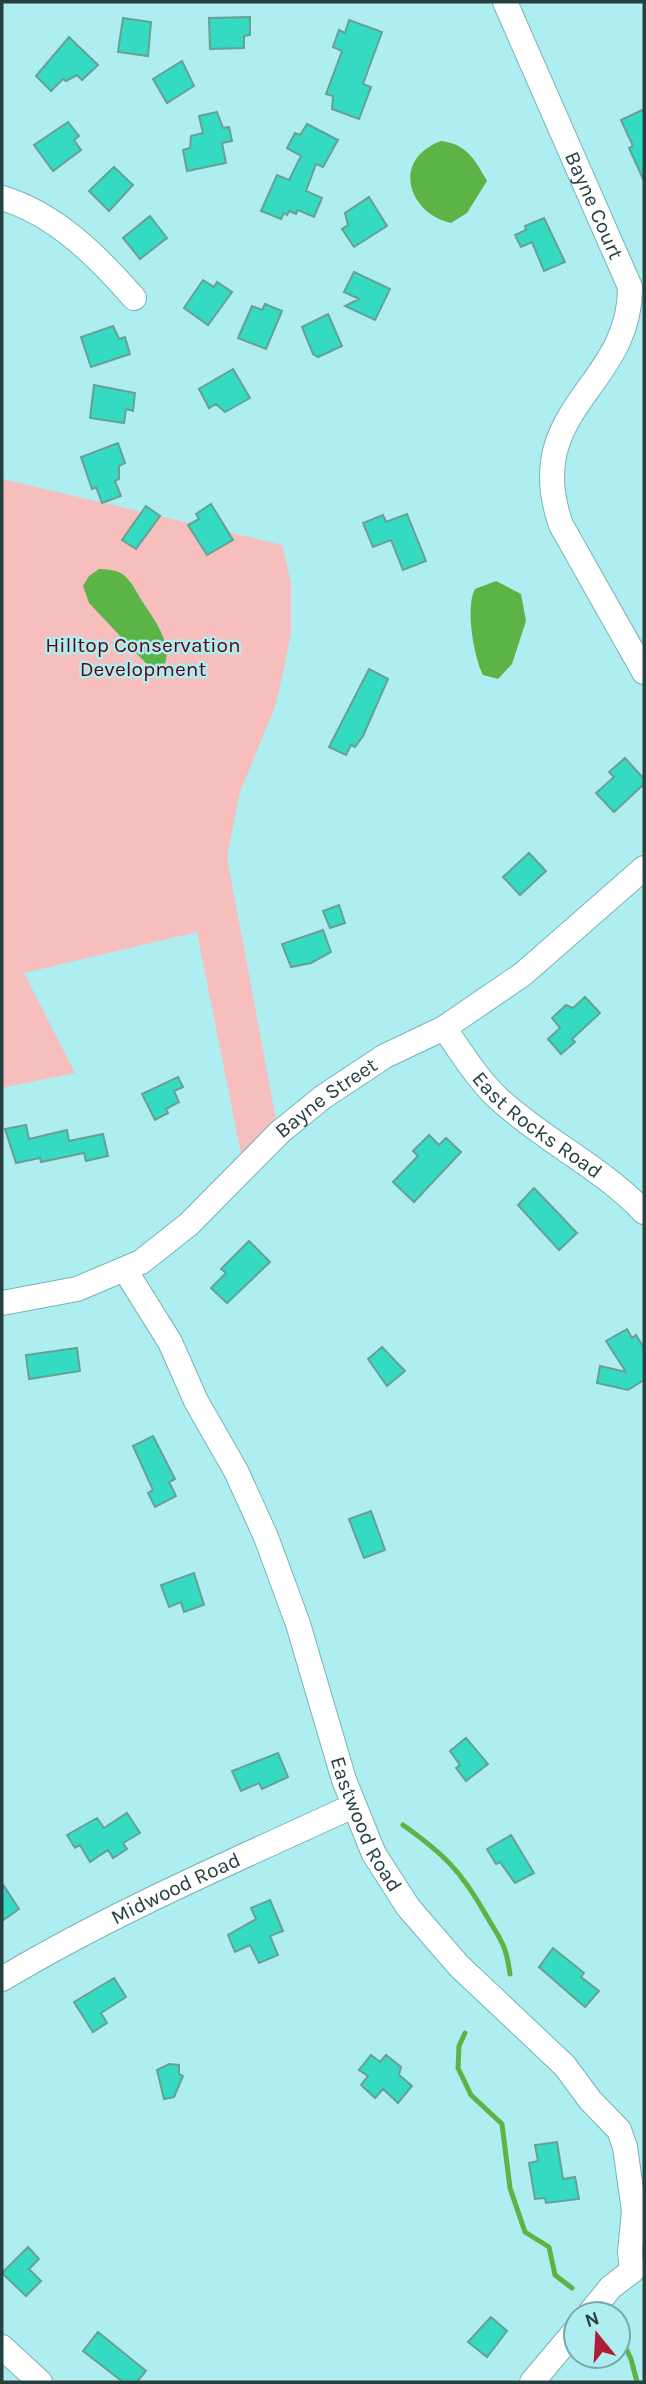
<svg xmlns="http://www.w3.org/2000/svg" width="646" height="2384" font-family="Karla,sans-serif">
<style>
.green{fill:#f6bfbe}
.water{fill:#5cb346}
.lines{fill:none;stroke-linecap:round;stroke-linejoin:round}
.stream{stroke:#5cb346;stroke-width:5}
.building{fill:#34dac1;stroke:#67a195;stroke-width:2}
.minor-casing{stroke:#76b4b7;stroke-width:26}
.minor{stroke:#fff;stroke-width:24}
.labels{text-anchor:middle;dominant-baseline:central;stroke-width:5;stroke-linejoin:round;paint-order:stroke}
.street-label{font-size:21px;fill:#264041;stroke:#aeedf0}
.park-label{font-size:21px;fill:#5e0414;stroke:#aeedf0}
</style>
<rect width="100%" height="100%" fill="#aeedf0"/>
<path class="green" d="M2,479L282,545L291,583V632L285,664L276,704L240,792L227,857L277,1125L241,1154L197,932L24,973L75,1073L2,1088Z"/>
<path class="water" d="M441,141C467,144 475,160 487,181L467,213L451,223C409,214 390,160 441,141Z
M99,569C106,569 114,570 121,573C132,580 137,594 144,604C156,622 181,656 156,674L89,603L83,586L89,576Z
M496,581L521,594L526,621L512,664L498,679L483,675C474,657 465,608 475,589Z"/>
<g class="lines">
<path class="stream" d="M403,1825C444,1854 461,1871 486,1915C501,1941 506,1944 510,1974
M465,2033L459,2046L458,2068L471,2095L502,2124L510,2188L525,2232L549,2247L555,2275L572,2288
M618,2332L631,2359L637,2382"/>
</g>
<path class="building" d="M250,17V35L244,36V48L210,49L209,18Z
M123,18L151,22L148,56L118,52Z
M349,20L382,32L363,84L371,87L359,119L332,109L333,96L326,94L342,51L333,47L339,30L345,33Z
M69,37L98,65L82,80L77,75L66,81L63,79L51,91L36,76Z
M182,61L194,86L167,103L153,79Z
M644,109V181L629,148L633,146L621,120Z
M217,112L223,128L229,127L232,141L222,143L226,163L187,171L183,150L190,148L191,136L203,133L199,116Z
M68,122L79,136L74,140L81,150L53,171L34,145Z
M307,124L338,140L323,167L316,164L306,191L322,198L314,217L298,210L296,214L289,211L287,215L284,213L281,219L261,211L277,175L289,180L301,156L287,148L295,133L300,135Z
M114,167L133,185L109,211L89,191Z
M369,197L387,226L354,247L342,229L348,225L345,213Z
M150,216L167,238L140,259L123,238Z
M544,218L565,262L544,271L532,242L521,247L515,235L526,230L525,226Z
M354,272L390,289L375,320L345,306L359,299L344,292Z
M203,280L214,287L217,282L232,292L208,325L184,308Z
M265,304L282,311L266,349L238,338L252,306L262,310Z
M328,314L342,346L318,357L313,354L302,327Z
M113,326L119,339L125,337L130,354L91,367L81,337Z
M233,369L250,398L225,412L216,404L209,408L199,389Z
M94,385L135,393L133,411L126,409L124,423L90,418Z
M118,443L125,463L119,466V479L115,481L121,496L102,503L96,487L92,489L81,457Z
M211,504L233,540L207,555L188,525L199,519L196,514Z
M146,506L160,516L136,549L122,540Z
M407,514L426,561L403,570L391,540L373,547L363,523L383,515L386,522Z
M369,669L388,679L363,736L355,747L351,745L346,755L329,747Z
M625,758L644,779V784L614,812L596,793L614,777L609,772Z
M529,853L546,871L520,895L503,877Z
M339,905L345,923L330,928L323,911Z
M323,930L331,952L311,963L291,967L282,944Z
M585,997L600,1013L572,1039L575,1042L561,1054L548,1039L560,1028L552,1018L566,1005L573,1008Z
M178,1077L183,1087L174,1091L179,1102L166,1109L168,1113L155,1120L142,1094Z
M26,1125L29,1139L67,1130L69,1141L103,1134L108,1156L86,1161L84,1153L41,1162L40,1158L16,1163L5,1129Z
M429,1135L439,1145L446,1138L461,1152L414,1202L393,1182L418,1156L413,1151Z
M534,1188L577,1233L559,1250L518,1205Z
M249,1241L270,1262L227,1303L211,1288L226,1273L221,1269Z
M627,1329L632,1338L636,1335L644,1348V1380L628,1390L597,1383L600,1366L626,1372L606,1341Z
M382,1347L405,1371L387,1386L368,1359Z
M77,1348L80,1371L29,1379L26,1355Z
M153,1436L175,1479L169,1482L176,1496L155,1507L148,1493L153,1490L133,1446Z
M371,1511L385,1550L364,1558L349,1519Z
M194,1573L204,1605L184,1612L181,1602L169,1607L161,1585Z
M466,1738L488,1764L466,1781L456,1768L460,1765L450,1751Z
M278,1753L288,1777L262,1789L259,1783L241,1791L232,1771Z
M127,1813L140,1833L123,1843L127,1849L113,1858L108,1850L90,1862L80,1845L75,1848L67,1835L97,1818L104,1828Z
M511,1835L534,1873L515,1883L500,1862L496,1864L487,1849Z
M2,1883L19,1909L2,1921Z
M270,1900L283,1931L270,1936L278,1955L259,1963L250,1945L235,1952L228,1935L256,1919L251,1908Z
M553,1948L584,1973L581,1977L599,1991L585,2007L539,1967Z
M114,1978L126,1997L101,2013L107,2023L93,2032L74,2002Z
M371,2055L380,2062L386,2055L401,2067L399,2075L412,2086L398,2103L383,2089L375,2098L361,2085L368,2076L359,2070Z
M169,2064L179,2065V2074L183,2076L174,2097L164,2099L157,2070Z
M557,2142L563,2179L575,2177L579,2199L546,2203L545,2198L535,2199L529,2163L538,2161L535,2145Z
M28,2247L39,2259L29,2269L41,2281L26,2296L2,2273Z
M491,2317L507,2331L487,2357L468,2342Z
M98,2332L146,2371L137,2382H123L83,2351Z"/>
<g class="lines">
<defs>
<g id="minor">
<path id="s1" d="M505,2L630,287C631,387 520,409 561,525L644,672"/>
<path d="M2,198C56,214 98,257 134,298"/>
<path id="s2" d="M444,1028C462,1053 477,1079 500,1100C545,1141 601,1167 644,1212"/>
<path id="s3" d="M125,1270L170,1342L196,1401L236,1471L266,1537L298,1624L344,1780L374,1854L408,1907L459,1966L565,2066L590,2100L619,2130L625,2147L634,2211L630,2252L632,2271"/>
<path id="s4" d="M2,1303L77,1289L141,1262L189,1224L280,1132L323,1097L385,1056L444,1028L523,974L644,868"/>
<path id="s5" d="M2,1979C114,1912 234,1861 353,1806"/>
<path d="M589,2314L611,2287L632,2271"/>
<path d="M2,2347L40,2382"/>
<path d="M532,2382L576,2330"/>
</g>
</defs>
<use href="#minor" class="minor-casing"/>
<use href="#minor" class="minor"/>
</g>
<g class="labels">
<g class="street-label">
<text stroke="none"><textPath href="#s1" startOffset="222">Bayne Court</textPath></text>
<text stroke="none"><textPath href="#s4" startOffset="394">Bayne Street</textPath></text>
<text stroke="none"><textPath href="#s2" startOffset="136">East Rocks Road</textPath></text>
<text stroke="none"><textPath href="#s3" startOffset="607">Eastwood Road</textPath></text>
<text stroke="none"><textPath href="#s5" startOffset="196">Midwood Road</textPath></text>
</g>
<g class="park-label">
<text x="143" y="645">Hilltop Conservation<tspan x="143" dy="24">Development</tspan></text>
</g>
</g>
<rect width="646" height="2384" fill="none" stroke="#264041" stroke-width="7"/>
<g transform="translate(597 2335) rotate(342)"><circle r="33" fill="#aeedf0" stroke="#78a8aa" stroke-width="2"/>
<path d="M0-5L12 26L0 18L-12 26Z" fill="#b01c33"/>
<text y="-10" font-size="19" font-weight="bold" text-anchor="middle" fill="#264041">N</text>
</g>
</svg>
